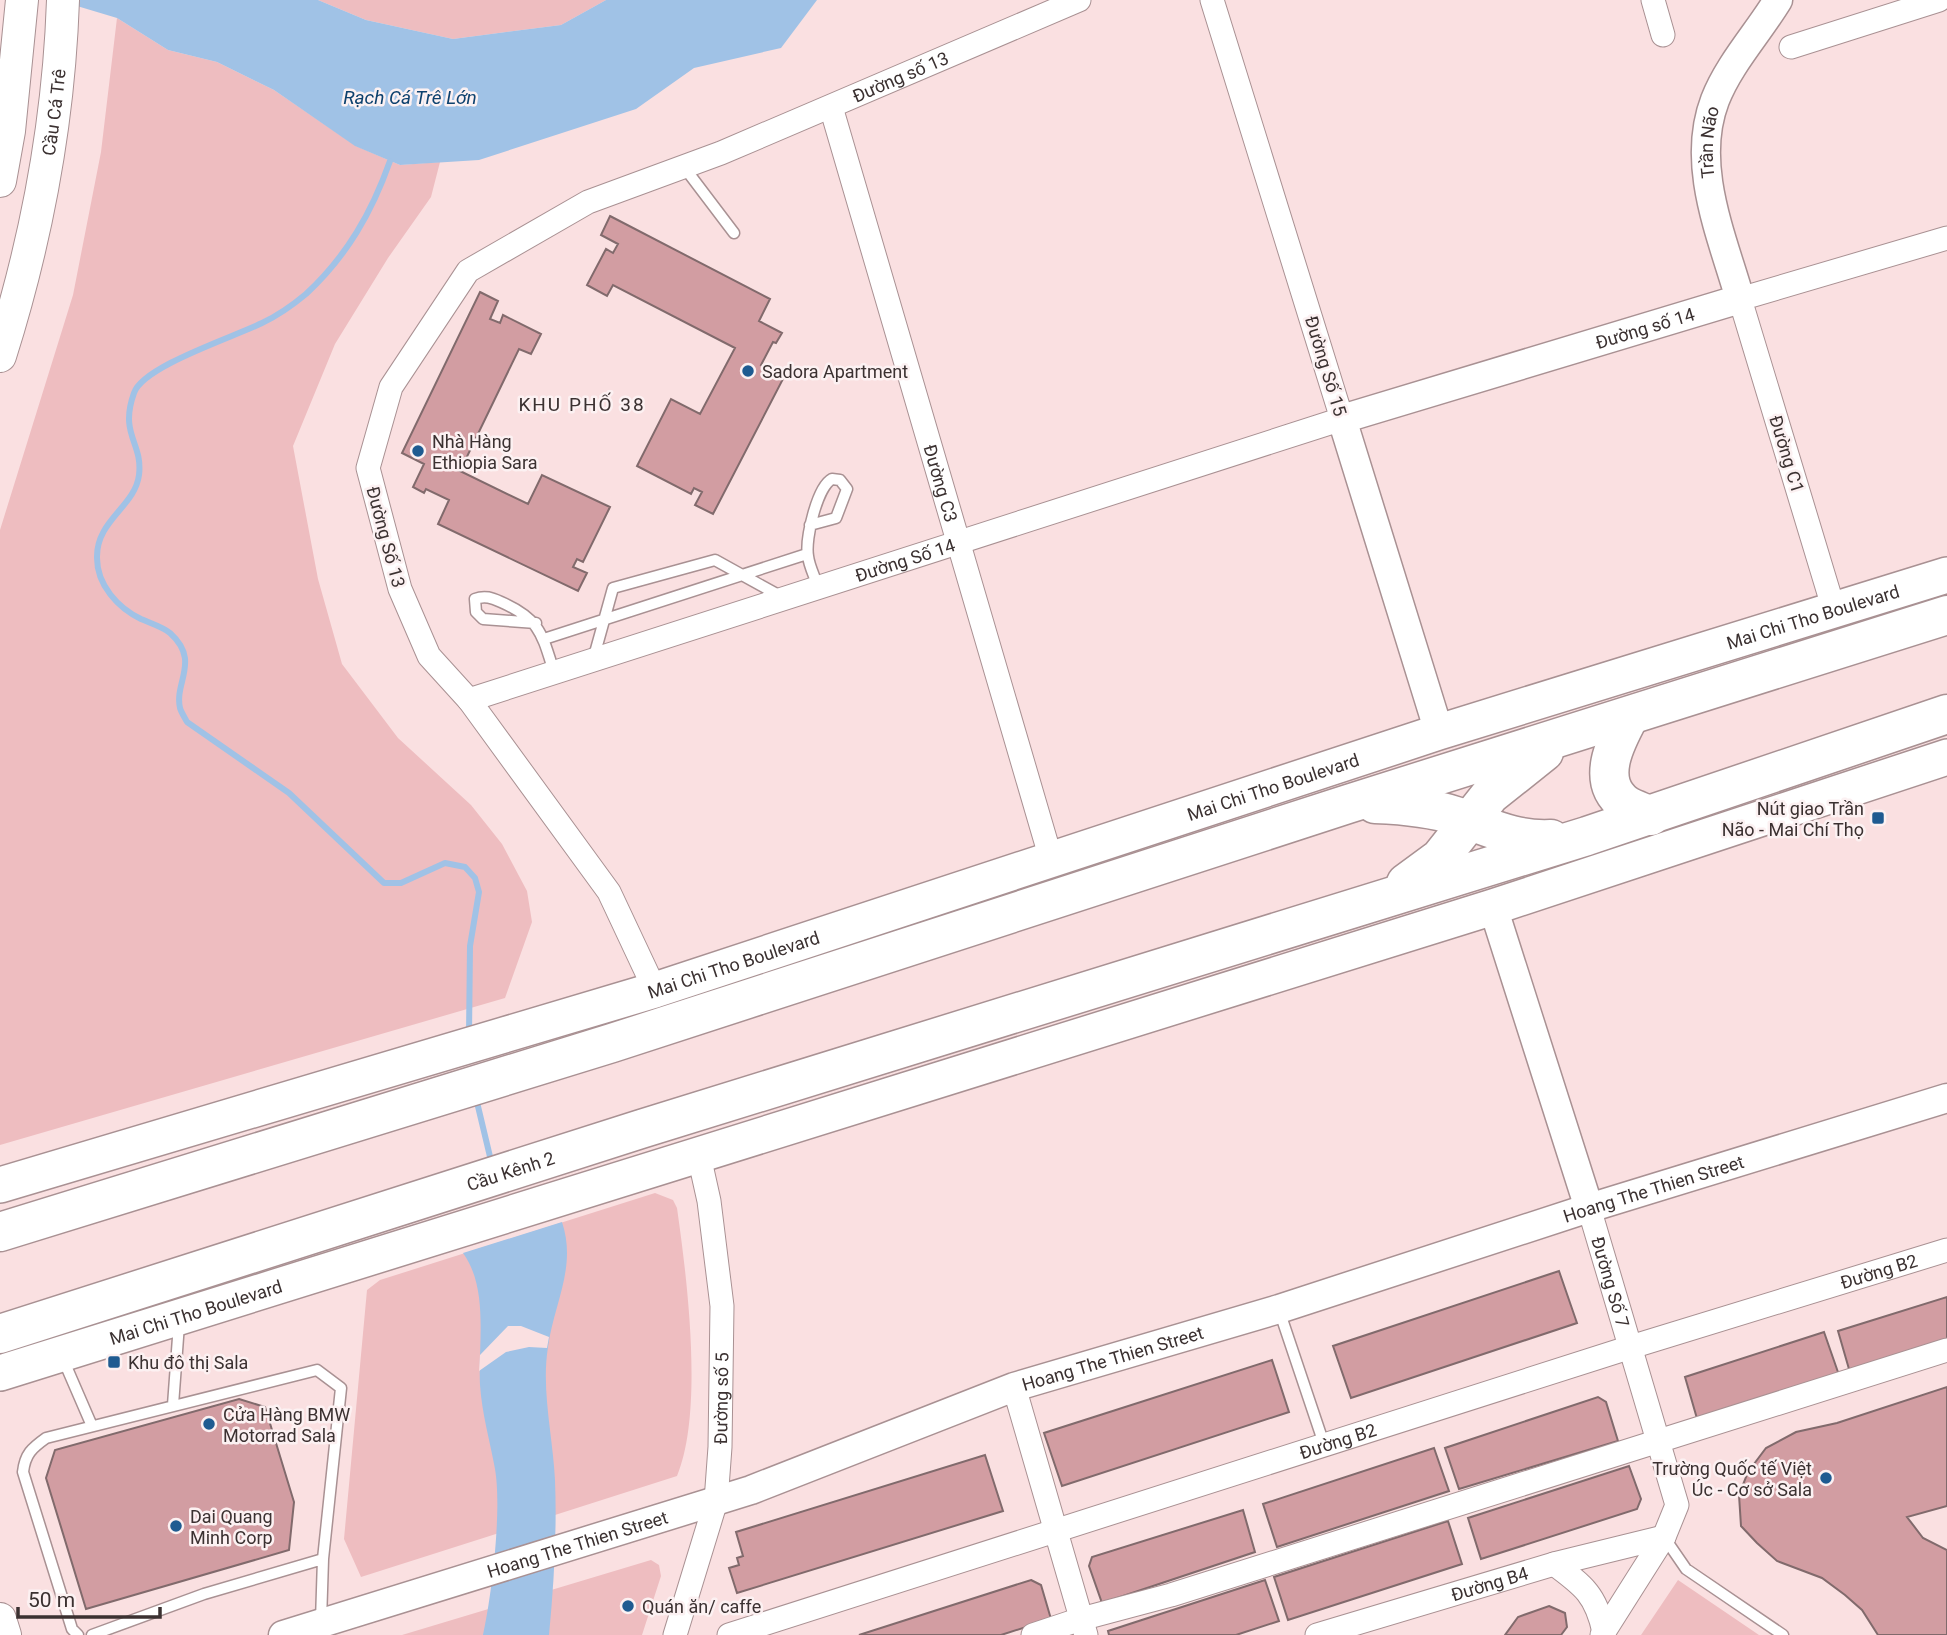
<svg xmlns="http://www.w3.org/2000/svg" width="1947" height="1635" font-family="Roboto,sans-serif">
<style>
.green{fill:#eebdc0}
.water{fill:#a0c2e6}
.pier{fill:#fae0e1}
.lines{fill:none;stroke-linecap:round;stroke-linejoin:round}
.stream{stroke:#a0c2e6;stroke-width:6}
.building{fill:#d29da2;stroke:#816a6c;stroke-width:2}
.service-casing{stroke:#a99193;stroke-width:13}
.minor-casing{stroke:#a99193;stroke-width:25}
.tertiary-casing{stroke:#a99193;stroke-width:31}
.secondary-casing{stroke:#a99193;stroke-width:34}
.primary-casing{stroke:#a99193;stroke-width:38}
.trunk-casing{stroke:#a99193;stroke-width:41}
.service{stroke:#fff;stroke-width:10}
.minor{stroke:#fff;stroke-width:23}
.tertiary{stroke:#fff;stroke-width:28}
.secondary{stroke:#fff;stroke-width:32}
.primary{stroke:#fff;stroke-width:35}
.trunk{stroke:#fff;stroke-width:38}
.poi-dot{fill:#1f5b91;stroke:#fcf1f2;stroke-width:2.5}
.labels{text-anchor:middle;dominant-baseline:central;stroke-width:5;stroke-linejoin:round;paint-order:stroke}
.street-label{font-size:18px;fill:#3b3131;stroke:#fcf1f2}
.poi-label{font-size:18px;fill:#3b3131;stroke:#fcf1f2;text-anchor:start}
.water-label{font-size:19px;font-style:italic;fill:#0d416e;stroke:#fcf1f2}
.neighbourhood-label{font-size:19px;letter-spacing:2px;fill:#3b3131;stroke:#fcf1f2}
</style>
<rect width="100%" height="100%" fill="#fae0e1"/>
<path class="green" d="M318,0H606L561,25L453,39L366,20Z
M117,18L168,50L217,62L274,90L356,146L400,165L440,162L431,197L388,258L335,344L293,446L318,579L342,664L398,738L471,805L502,844L527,891L532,922L505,998L0,1145V530L73,295L101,152Z
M655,1193L673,1200L677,1208C687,1278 704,1411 677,1476L361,1577L344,1539L367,1290L380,1280Z
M651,1560L659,1565L661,1576L642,1635H402Z
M1678,1580L1759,1635H1641Z"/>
<path class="water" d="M57,0H318L366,20L453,39L561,25L606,0H817L781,48L694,68L636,109L479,160L400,165L355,146L274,90L217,62L168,50L117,18Z
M562,1222C577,1267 554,1303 548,1347C541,1390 553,1437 555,1480C557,1531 554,1584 549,1635H483C492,1594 502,1509 495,1469C490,1441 482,1414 480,1385C478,1343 489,1289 463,1253Z"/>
<path class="pier" d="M508,1326H521L549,1337L547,1348L529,1347L506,1352L479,1371L480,1355Z"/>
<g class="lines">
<path class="stream" d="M390,161C372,212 347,256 306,294C294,304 277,316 262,323C234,337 143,366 134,393C119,435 143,442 139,475C135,507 96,520 97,558C97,585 118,608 141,619C150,623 163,627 170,633C201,661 174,682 180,708C181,712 185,718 187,722L289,793L384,883H401L445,863L465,867L475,878L479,892L470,946L469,1035
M476,1098L492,1165"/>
</g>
<path class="building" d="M610,216L770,299L759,321L782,333L776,343L773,342L761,365L784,377L713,514L695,505L702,492L694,488L691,494L637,466L671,399L700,414L735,348L613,285L607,296L587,285L606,249L613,253L618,244L601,235Z
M480,292L498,301L490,319L500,323L503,315L541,334L531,354L519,349L460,471L528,504L542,475L610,507L583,562L577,559L573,567L587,573L578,591L438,524L449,500L426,489L424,493L413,487L424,464L402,453Z
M1559,1271L1577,1323L1351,1398L1333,1346Z
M1947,1297V1344L1851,1376L1838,1331Z
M1824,1332L1839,1375L1698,1422L1685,1377Z
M1272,1360L1289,1412L1062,1486L1044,1433Z
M1947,1387V1506L1907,1517L1923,1538L1947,1550V1635H1878L1862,1610L1845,1595L1822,1578L1777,1561L1757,1543L1741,1526L1739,1495L1748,1472L1766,1448L1796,1432L1837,1423Z
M1598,1397L1606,1402L1618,1441L1459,1489L1445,1448Z
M239,1399L265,1407L294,1502L289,1550L86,1609L46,1478L55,1450Z
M1434,1448L1449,1491L1277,1547L1263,1504Z
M985,1455L1003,1511L737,1593L729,1568L739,1565L737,1558L743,1556L736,1532Z
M1629,1466L1641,1499L1637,1509L1481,1559L1468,1518Z
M1243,1510L1255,1552L1102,1603L1089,1566L1092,1557Z
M1448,1521L1462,1564L1288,1620L1274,1577Z
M1031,1580L1041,1585L1051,1619L1001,1635H859Z
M1265,1580L1279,1621L1236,1635H1109L1108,1631Z
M1549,1606L1565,1613L1567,1627L1561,1635H1505L1518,1617Z"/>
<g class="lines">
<defs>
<path id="service" d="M684,167L734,233
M810,525L836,518L847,489L840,480L832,479C817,487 805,539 808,556C809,566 815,577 818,587
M536,623L483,619L476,612L475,599C485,595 492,598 501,602C540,619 542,634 554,672
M544,639L807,554
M593,660L613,588L715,560L782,597
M1279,1310L1324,1444
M63,1359L92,1426
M173,1405L179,1324
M1664,1537L1686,1569L1783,1635
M78,1635L72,1629L23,1472C25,1454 32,1448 46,1438L317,1370L341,1388L323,1559L321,1621
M92,1635L204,1594L323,1559"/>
<g id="minor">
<path d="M1653,0L1663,35"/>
<path d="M1791,47L1939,0"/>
<path id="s1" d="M831,107L1051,859"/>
<path d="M1834,610L1740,299L1947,238"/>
<path id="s2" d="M469,700L1342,419L1212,0"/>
<path id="s3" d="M655,990L609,892L469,700L429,656L400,589L368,468L391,387L468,271L588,202L721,153L1079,0"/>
<path id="s4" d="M1589,1208L1677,1505L1664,1537L1602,1635"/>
<path d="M1014,1387L1086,1635"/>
<path d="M1554,1564C1584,1586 1596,1595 1604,1632"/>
<path id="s5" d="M675,1635L716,1501L720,1447L722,1306L709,1201L699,1156"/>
<path id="s6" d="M729,1635L1631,1347L1947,1250"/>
<path d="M1033,1635L1081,1619L1171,1595L1947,1350"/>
<path id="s7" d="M1317,1635L1554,1564L1664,1537"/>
</g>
<g id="tertiary">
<path id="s8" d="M1439,732L1342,419L1740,299C1722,236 1690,165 1715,100C1729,64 1758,33 1778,0"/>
<path d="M1493,907L1589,1208"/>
<path id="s9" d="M283,1635L751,1490L1014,1387L1279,1309L1589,1208L1947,1098"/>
</g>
<g id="secondary">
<path d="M0,181L9,131L22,0"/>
<path id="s10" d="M0,356C36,242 59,119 63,0"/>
<path d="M0,1619L5,1635"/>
</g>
<g id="primary">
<path id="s11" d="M0,1185L655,990L1439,732L1947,575"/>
<path id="s12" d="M0,1373L1493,907L1947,757"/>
</g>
<g id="trunk">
<path d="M1629,717C1615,743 1595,781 1625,804C1632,809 1643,812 1651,816"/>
<path d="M1375,804C1402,805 1430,807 1456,816C1489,827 1515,841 1551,839"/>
<path d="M1406,883L1440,858L1490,795L1544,752"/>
<path d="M0,1232L612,1043L1348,804L1947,615"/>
<path id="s13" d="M0,1334L641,1129L1587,836L1947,714"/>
</g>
</defs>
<use href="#service" class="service-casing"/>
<use href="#minor" class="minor-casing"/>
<use href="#tertiary" class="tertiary-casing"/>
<use href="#secondary" class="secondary-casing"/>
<use href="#primary" class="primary-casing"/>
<use href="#trunk" class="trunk-casing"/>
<use href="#service" class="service"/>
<use href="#minor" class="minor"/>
<use href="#tertiary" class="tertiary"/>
<use href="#secondary" class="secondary"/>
<use href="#primary" class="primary"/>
<use href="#trunk" class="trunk"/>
</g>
<g class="poi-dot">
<circle cx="748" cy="371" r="7"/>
<circle cx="418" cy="451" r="7"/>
<rect x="1871" y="811" width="14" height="14" rx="3.5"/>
<rect x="107" y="1355" width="14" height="14" rx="3.5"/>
<circle cx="209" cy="1424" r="7"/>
<circle cx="1826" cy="1478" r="7"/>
<circle cx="176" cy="1526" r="7"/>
<circle cx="628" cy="1606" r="7"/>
</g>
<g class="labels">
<g class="street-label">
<text stroke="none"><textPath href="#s3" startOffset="1302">Đường số 13</textPath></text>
<text stroke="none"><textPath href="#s10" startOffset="250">Cầu Cá Trê</textPath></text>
<text stroke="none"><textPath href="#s8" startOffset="905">Trần Não</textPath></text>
<text stroke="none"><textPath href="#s8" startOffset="644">Đường số 14</textPath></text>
<text transform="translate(1326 366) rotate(73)">Đường Số 15</text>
<text transform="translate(1787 454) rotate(73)">Đường C1</text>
<text stroke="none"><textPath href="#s1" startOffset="392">Đường C3</textPath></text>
<text transform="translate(386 537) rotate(75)">Đường Số 13</text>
<text stroke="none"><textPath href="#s2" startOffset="458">Đường Số 14</textPath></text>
<text stroke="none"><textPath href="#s11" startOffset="1900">Mai Chi Tho Boulevard</textPath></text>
<text stroke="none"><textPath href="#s11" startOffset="1334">Mai Chi Tho Boulevard</textPath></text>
<text stroke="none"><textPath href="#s11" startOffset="766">Mai Chi Tho Boulevard</textPath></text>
<text stroke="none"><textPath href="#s13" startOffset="536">Cầu Kênh 2</textPath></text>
<text stroke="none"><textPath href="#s9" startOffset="1442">Hoang The Thien Street</textPath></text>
<text stroke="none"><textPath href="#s6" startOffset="1206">Đường B2</textPath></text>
<text stroke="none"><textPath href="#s4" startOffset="77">Đường Số 7</textPath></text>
<text stroke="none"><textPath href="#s12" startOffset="205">Mai Chi Tho Boulevard</textPath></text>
<text stroke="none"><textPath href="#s9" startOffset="875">Hoang The Thien Street</textPath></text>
<text stroke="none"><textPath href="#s5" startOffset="243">Đường số 5</textPath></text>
<text stroke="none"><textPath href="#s6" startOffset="639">Đường B2</textPath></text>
<text stroke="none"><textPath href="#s9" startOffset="308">Hoang The Thien Street</textPath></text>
<text stroke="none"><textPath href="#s7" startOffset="180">Đường B4</textPath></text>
</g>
<g class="poi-label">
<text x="762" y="371">Sadora Apartment</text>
<text x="432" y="441">Nhà Hàng<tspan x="432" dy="21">Ethiopia Sara</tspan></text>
<text x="1864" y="808" text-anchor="end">Nút giao Trần<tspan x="1864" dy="21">Não - Mai Chí Thọ</tspan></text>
<text x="128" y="1362">Khu đô thị Sala</text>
<text x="223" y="1414">Cửa Hàng BMW<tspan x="223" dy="21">Motorrad Sala</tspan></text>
<text x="1812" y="1468" text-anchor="end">Trường Quốc tế Việt<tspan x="1812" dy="21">Úc - Cơ sở Sala</tspan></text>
<text x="190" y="1516">Dai Quang<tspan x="190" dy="21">Minh Corp</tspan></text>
<text x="642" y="1606">Quán ăn/ caffe</text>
</g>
<g class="water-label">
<text x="410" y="97">Rạch Cá Trê Lớn</text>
</g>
<g class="neighbourhood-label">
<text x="582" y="404">KHU PHỐ 38</text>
</g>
</g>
<path d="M18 1607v10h142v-10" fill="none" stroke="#3b3131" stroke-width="3.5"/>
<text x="28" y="1607" font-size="21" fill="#3b3131" stroke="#fcf1f2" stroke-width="5" paint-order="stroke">50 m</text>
</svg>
